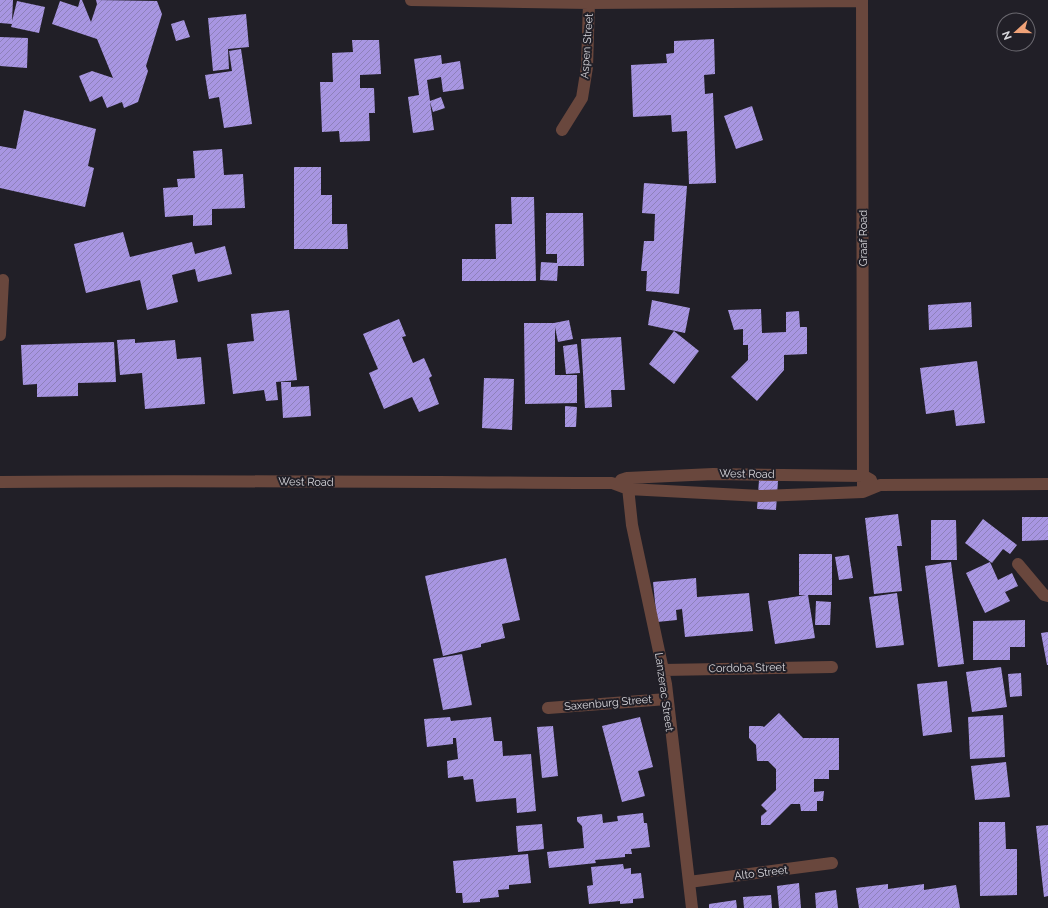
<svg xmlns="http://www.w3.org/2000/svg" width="1048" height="908" font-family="Raleway,sans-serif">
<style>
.building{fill:url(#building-hatch)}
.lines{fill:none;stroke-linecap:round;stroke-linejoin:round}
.minor{stroke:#69473d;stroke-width:12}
.labels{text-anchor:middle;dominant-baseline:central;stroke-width:4;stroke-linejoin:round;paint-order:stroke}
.street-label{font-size:11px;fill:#d9d8dd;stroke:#211f27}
</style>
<defs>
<pattern id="building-hatch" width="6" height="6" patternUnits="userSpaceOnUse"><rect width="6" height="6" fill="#a896e2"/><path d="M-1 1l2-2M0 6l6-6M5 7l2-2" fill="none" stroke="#8e81ba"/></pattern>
</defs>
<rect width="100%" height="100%" fill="#211f27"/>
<path class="building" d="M0,0H13L12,21L17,1L45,7L39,33L11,27L12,24L0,23Z
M80,0H82L91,22L97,4L96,0L157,1L162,14L146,66L148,71L138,102L124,108L122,102L107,108L102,96L90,102L79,76L92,71L113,78L97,39L52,24L60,1L78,7Z
M246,14L249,47L228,49L229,69L213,71L208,18Z
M184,20L190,37L176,41L171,24Z
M0,37L28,38L27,68L0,66Z
M714,39L715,74L704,75L705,94L713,93L716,183L689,184L687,131L672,132L671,115L633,117L631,65L667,63L666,54L674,53V41Z
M352,40H379L381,74L360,75V88H374L375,113H369L370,141L340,142L339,131L322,132L320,82H333L332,53L353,52Z
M241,49L252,124L224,128L219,97L209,99L205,75L232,71L229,51Z
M441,55L442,64L460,61L464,89L443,92L441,77L427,80L430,101L441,97L445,108L433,112L430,102L434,130L413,133L408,97L419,95L414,59Z
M752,106L763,140L736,149L724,116Z
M24,110L96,129L88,166L94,168L85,207L0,188V146L16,149Z
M222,149L224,175L243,174L245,208L212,209V225L193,226V215L165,217L163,188L178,187L177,179L195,178L193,151Z
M294,167H321V195H332V224H347L348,249H294Z
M644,183L687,186L679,294L646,291L647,271H641L644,241H654L655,214L642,213Z
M511,197H534L536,281H462V259H496L495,224H512Z
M546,213H583L584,266H558L557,281L540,280L541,262L557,263V254H546Z
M123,232L130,257L192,242L195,254L225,246L232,274L198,282L195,269L172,275L178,302L147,310L140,280L86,293L74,244Z
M652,300L690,308L685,333L648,325Z
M971,302L972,327L929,330L928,305Z
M761,309L762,333L786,332V312L799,311L800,327H807V354L784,355V370L757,401L731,377L748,360V345H743V329L734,330L728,310Z
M289,310L297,380L276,382L278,400L266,401L264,390L233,394L227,344L254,341L251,314Z
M399,319L406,336L402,337L413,363L424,358L432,376L429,378L439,404L419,412L412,397L384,409L369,373L378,369L363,334Z
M569,320L573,339L558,342L555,327V375H577V403L525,404L524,323H554Z
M674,331L699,351L674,384L649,364Z
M621,337L625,390H611L612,407L585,408L581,339Z
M135,339V343L175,340L177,359L201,357L205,404L145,409L142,373L120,375L117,340Z
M114,342L116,382L78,383V396L37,397V384L23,385L21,345Z
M577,344L580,373L566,374L563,346Z
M977,361L985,423L956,426L954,410L926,414L920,368Z
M484,378L514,379L512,430L482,428Z
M281,382H291V387L309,386L311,416L283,418Z
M565,406L577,407L576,427H565Z
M759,480L778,481L776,510L757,509Z
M898,514L902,546H897L902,591L874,594L865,518Z
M1022,517H1048V540L1022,541Z
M983,519L1017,545L1010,554L1003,549L992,563L965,543Z
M931,520H956L957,560H931Z
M799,554H832V595H808L815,638L775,644L768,601L806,595H799Z
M849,555L853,578L839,580L835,557Z
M506,558L520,620L502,624L505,638L481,644V647L443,656L425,576Z
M951,562L964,664L938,667L925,566Z
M990,562L998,580L1012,573L1018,586L1005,592L1010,601L985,613L966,573Z
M696,578L697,597L749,593L753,631L685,637L682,609L676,610L677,620L657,622L653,582Z
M897,593L904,645L876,648L869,597Z
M816,601L831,602L830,625H815Z
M1025,620V647H1010V660H973V621Z
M1048,632V665H1047L1041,633Z
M462,654L472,705L443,710L433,659Z
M1001,667L1007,707L972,712L966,672Z
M1021,673L1022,696L1010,697L1008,674Z
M947,681L952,732L923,736L917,684Z
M779,713L803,738H839V770H829V779H814V792L824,791L823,801H817V811H801L800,804H791L770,825H761V816L767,811L761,805L776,790V769L768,761H757L756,745L749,738V726H762L764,727Z
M1003,715L1005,757L970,759L968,717Z
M450,717L451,721L491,717L494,741H502L503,756L531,754L536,811L517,813L516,798L476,802L473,779L464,780L463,776L448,778L447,761L458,759L456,738H453V744L427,747L424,719Z
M640,717L653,767L638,771L645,796L622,802L602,726Z
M553,726L558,776L542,778L537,727Z
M1006,762L1010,797L975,800L971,766Z
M643,813L644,823H647L650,847L631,849L632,854H625V857L595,860L596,863L549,868L547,852L584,848L582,826L577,821V817L602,814L603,823L618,821L617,816Z
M979,822H1005L1006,849H1017V895L980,896Z
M542,824L544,849L518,852L516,826Z
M1048,825V896L1044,897L1036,826Z
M528,854L531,883L509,885V889L498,890L499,897L480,899V902L463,903L462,893H456L453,861Z
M623,864L624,869L631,868V874L641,873L644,898L633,899V903L620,904V901L589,904L587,886L593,885L591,867Z
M799,883L801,908H779L777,886Z
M888,884V889L924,884V890L956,885L960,908H859L856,888Z
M836,890L838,908H816L815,893Z
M771,895L772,908H744L743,897Z
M736,900L737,908H709V904Z"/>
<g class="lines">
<path class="minor" d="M411,0L589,3L862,1
M862,0L863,492
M562,130L582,98L587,67L589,3
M0,335L3,280
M627,478L632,525L666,684L692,908
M621,480L627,478L713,474L864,476L871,480
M0,482C195,480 390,482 585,483H612L628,489L761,496L863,492L880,485L1048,484
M1018,564L1044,595L1048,596
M663,670L832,667
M548,708L667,699
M689,882L832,863"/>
</g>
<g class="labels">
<g class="street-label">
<text transform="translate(587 46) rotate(-86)">Aspen Street</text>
<text transform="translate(863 238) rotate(-90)">Graaf Road</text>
<text transform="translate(747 474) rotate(1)">West Road</text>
<text transform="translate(306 482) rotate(1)">West Road</text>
<text transform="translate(747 668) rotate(-1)">Cordoba Street</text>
<text transform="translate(664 692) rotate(82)">Lanzerac Street</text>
<text transform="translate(608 703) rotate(-5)">Saxenburg Street</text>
<text transform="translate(761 873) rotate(-7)">Alto Street</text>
</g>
</g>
<g transform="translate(1016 32) rotate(249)"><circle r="19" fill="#211f27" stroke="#6b6970"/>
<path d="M0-3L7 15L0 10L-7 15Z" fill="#f0a278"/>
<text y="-6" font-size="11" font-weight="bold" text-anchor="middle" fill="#d9d8dd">N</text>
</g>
</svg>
